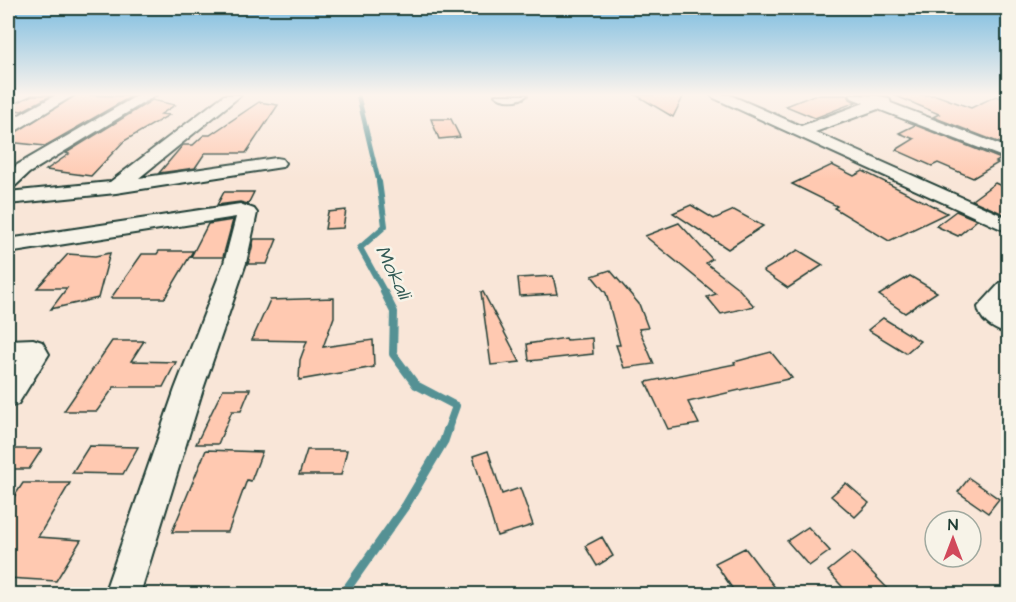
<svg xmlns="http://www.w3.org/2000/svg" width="1016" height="602" font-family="'Architects Daughter',sans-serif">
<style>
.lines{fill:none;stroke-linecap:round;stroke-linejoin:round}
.stream-far3{stroke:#559194;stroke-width:4.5}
.stream-far2{stroke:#559194;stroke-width:6}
.stream-far1{stroke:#559194;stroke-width:8}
.stream{stroke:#559194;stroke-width:9}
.building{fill:#ffc9b1;stroke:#1f3d34;stroke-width:1.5}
.minor-casing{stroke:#1f3d34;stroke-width:4}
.minor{fill:#f7f3e8;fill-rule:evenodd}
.labels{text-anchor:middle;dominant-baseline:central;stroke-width:5;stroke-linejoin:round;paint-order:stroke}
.water-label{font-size:20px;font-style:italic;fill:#315954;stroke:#f7f3e8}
</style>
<rect width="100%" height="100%" fill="#f9e6d8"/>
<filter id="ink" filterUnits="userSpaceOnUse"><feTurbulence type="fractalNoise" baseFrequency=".0167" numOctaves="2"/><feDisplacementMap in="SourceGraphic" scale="12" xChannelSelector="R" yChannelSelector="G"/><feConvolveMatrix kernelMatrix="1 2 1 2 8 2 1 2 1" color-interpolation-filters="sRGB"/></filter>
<g filter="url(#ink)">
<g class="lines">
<path class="stream-far3" d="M358,95L379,183"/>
<path class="stream-far2" d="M379,182L385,226L360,248L385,293"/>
<path class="stream-far1" d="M384,292L394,312L393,354L416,385L456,406L447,431"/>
<path class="stream" d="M343,594L406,505L444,441L448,429"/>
</g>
<path class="building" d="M32,95H52L22,111L8,109V107Z
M76,95L132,96L45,146L8,142V136Z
M636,95H684L673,117Z
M814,95H848L850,99L856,102L815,118L786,106Z
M894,95H936L971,108L996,96L1008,100V146L933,117L939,114Z
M152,100L175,105L161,114L169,115L124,141L91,176L46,170L69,154L66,153Z
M259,102L278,105L246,153H205L195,168L159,173L183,145H193L204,135H210Z
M431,119H451L460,137L439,139Z
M915,125L1001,159L996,162L998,163L973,178L938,163L932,166L896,150L914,139L899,133Z
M832,165L854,176L863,171L947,213L889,241L834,208L837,206L792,184Z
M995,183L1008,189V216L972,200Z
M224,192H254L248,204L240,202L217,205Z
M691,205L714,219L734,210L763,226L728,249L673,213Z
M346,210L343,228L325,229L328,212Z
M956,211L977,220L958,236L936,226Z
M233,220L223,257H191L208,224Z
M679,223L712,259L706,263L738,288L754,306L721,314L707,297L716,294L645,236Z
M254,239H277L267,264H248Z
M798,250L823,265L788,288L763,271Z
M159,251H193L165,298H111L142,254H157Z
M110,253L98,298L51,309L67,288H37L68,254L95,256Z
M610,270L639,304L648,328L639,329L654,364L624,368L616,345H620L606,293L592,276Z
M553,276L557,294L520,296L518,278Z
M910,276L937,292L905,313L879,295Z
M481,292H483L520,362L491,365Z
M334,298V317L323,347L373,340L374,367L299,380L300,360L307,341L252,340L270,300Z
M883,318L920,341L906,353L868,330Z
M566,338L567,340L592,338L593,354L529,361L527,344Z
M112,341H144L131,361L176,362L163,387H114L97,411H64Z
M771,352L792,378L688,402L699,424L668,429L646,382L735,364L734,362Z
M223,389H250L241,411H232L218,444H196Z
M89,446L138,447L123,474L72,473Z
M8,449H42L29,469H8Z
M206,450L262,452L251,481L247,480L228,532H172Z
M307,450H347L341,475H299Z
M488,451L502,494L520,488L533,525L497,536L473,456Z
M969,478L999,499L988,513L958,492Z
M23,483H70L38,537L81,540L56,581L8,578V506Z
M846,483L869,503L855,517L831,496Z
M808,527L830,551L809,566L787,541Z
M602,537L613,556L597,566L585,546Z
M745,548L780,594H736L715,563Z
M852,552L893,594H849L828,571Z"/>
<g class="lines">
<defs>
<path id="minor" d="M56,95H74L14,132L8,133V121Z
M138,95H156L29,173L15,186L8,188V173L17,165Z
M224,95H241L139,178L276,158L282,159L285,163L282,167L116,193L8,204V192L110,182Z
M495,95H527C520,102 502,102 495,95Z
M711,95H730L801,126L864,103L852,98L850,95C863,95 877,95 889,98L891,103L1008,148V159L878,109L815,132L1008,218V232L714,98Z
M240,204L254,209L257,213L246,263L203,389L140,594H104L175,389L224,263L236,217L8,253V239Z
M1008,281V303L1003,309L1008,313V334C995,330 980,322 978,307L1000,283Z
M33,339L42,342L49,354L18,404L8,407V374L18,360H8V340Z"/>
</defs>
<use href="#minor" class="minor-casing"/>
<use href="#minor" class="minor"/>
</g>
</g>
<linearGradient id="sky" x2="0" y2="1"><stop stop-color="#7bbce0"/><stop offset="0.53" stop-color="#fcf4ed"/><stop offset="1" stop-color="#fcf4ed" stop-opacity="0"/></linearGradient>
<rect width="1016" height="179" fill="url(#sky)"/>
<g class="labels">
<g class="water-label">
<text transform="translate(393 272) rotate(64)">Mokali</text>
</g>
</g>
<rect width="1016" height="602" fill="none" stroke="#f7f3e8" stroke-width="30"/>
<rect x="15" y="15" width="986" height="572" fill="none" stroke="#1f3d34" stroke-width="2" filter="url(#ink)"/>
<g transform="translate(953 539)"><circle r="28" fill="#f7f3e8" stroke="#a1aaa0" stroke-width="1.5"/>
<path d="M0-4.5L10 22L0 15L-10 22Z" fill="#d1495b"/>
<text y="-9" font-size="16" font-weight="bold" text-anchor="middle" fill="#1f3d34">N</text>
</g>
</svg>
